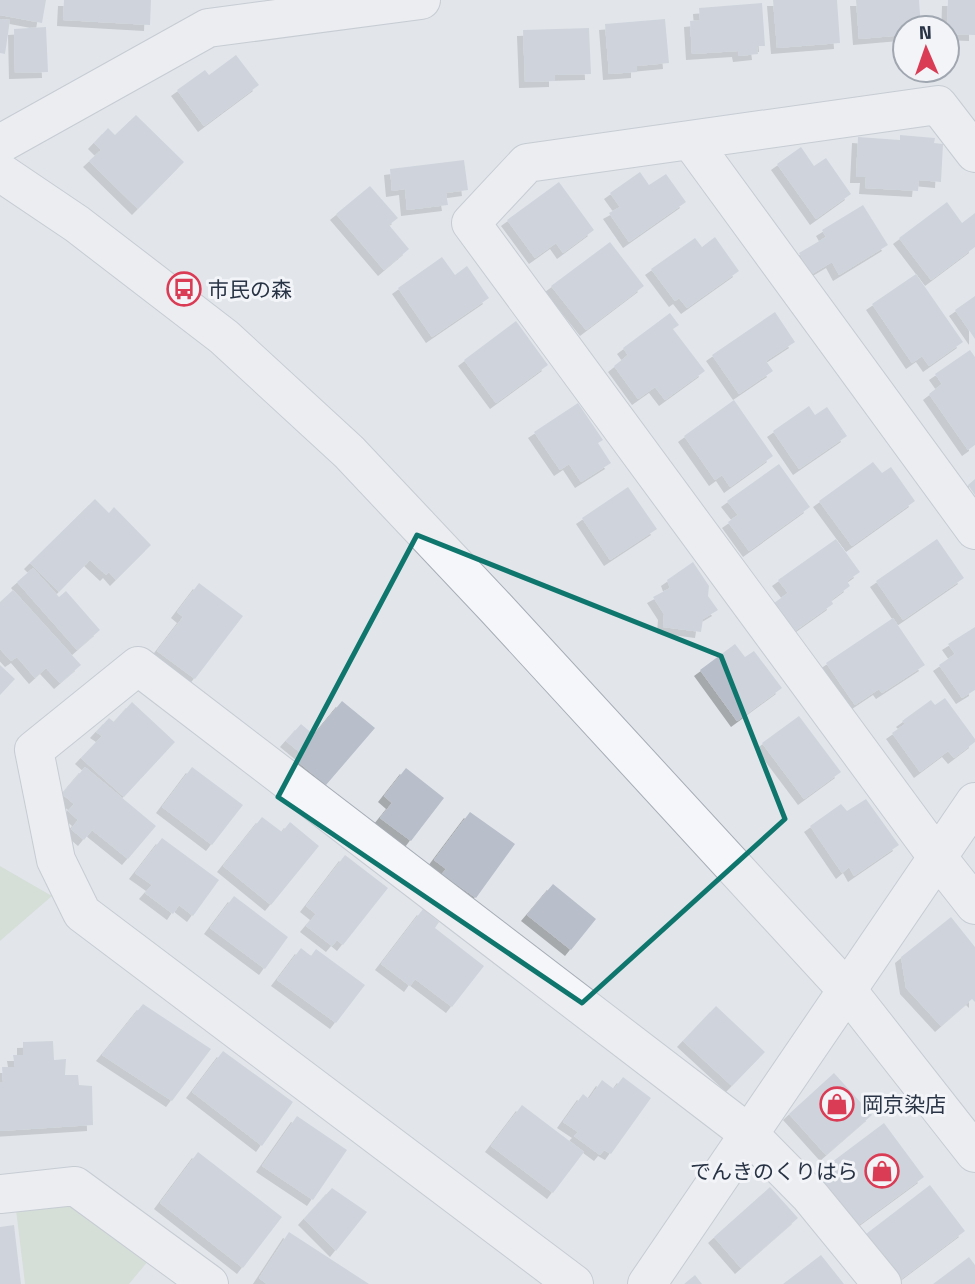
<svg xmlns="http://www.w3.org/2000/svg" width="975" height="1284" font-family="'Titillium Web','Noto Sans JP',sans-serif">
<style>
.green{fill:#c7d6c2}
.building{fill:#b8bfca;filter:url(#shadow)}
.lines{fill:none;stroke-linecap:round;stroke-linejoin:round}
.minor-casing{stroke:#a6adb6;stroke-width:40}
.tertiary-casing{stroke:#a6adb6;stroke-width:40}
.minor{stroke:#f5f6f9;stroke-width:38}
.tertiary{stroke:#f5f6f9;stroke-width:38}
.marked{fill:none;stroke:#0f766e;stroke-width:5;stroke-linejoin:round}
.labels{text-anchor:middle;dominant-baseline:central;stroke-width:6;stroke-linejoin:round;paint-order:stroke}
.poi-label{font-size:21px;fill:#283345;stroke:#f2f4f8;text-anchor:start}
</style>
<defs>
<filter id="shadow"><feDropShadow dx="-6" dy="6" stdDeviation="0" flood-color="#0004"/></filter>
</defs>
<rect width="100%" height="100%" fill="#e2e6eb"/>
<path class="green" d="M0,866L52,896L0,941Z
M68,1202L149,1260L129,1284H25L16,1210Z"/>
<path class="building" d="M0,0H46L42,23L0,15Z
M64,0H151L150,25L63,20Z
M773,0H837L840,43L777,48Z
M856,0H919L921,28H905V35L859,39Z
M948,0H975V35L947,34Z
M762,3L765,46H757L758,54L739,56L738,51L692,54L690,21L700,20L699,8Z
M0,19L10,20L5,54L0,53Z
M665,19L669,63L637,66V72L609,74L605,24Z
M46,27L48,72L15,73L14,29Z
M589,28L591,74L555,75V81L525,82L523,30Z
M236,55L259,85L204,126L177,90L205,70L209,75Z
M136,115L184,162L138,209L89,161L101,150L94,143L108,128L115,135Z
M900,135L935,138L934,143L943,144L941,182L919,180L918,191L865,188L866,177H856L858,137L900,140Z
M801,147L814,166L826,158L851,194L816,219L777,164Z
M464,160L468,190L446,193L448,205L407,210L405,189L392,191L390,169Z
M640,172L649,185L666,174L686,202L629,242L609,213L620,207L610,193Z
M559,182L594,230L563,253L556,243L535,258L507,220Z
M370,186L398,218L389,225L409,249L384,270L336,214Z
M947,202L962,223L975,213V247L931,280L899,238Z
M863,205L888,245L839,275L832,262L812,274L799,253L826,237L822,230Z
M715,237L739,271L687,308L679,298L675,301L651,269L695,238L702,247Z
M610,242L644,286L586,330L551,286Z
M442,257L455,275L467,266L489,298L432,337L398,288Z
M916,274L963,342L929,366L922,356L912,363L872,304Z
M975,296V339L955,310Z
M775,312L795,342L766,361L773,371L739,394L712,355Z
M670,313L679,325L673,329L705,371L665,400L655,387L638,399L614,366L628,355L623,348Z
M516,321L548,365L496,403L464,360Z
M970,350L975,357V445L968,450L929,394L942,384L935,374Z
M734,400L773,456L730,487L722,475L715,480L684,436Z
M578,403L603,440L598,443L611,463L581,482L569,464L560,470L534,432Z
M809,406L815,415L827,407L847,436L799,469L773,431Z
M873,462L882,473L891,467L915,501L852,546L819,501Z
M779,464L810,507L749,551L728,522L738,515L727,501Z
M975,479V495L968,485Z
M628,487L657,529L610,560L582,518Z
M95,499L109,513L114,507L151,545L116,580L109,572L106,575L90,560L59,592L30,563Z
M836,539L860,572L847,581L850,586L831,600L833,604L795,631L774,603L788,593L778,580Z
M937,539L964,578L903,620L876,581Z
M693,562L709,586L708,596L718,610L703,619L701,632L663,627L664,614L653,597L670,588L667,580Z
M33,568L59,597L66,591L100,630L77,650L17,582Z
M199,583L243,616L195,679L157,651L183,617L177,612Z
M13,590L81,665L60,683L46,668L35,678L17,657L11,661L0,649V602Z
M893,618L925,665L882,693L879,689L855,705L826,663Z
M975,627V690L962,698L939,665L955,654L948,644Z
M735,644L745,657L754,651L782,688L737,721L700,670Z
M0,665L15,679L0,695Z
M945,698L975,739V742L954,758L948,751L920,772L892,733L905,724L902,721L931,700L935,705Z
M342,701L375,728L326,785L297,761L303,755L286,741L301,724L314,735Z
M132,702L175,742L124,797L81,758L102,736L96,732L109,718L114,722Z
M799,716L841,772L804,799L762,743Z
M85,767L156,826L128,859L92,830L84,840L71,829L78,820L68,811L74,804L62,794Z
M192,767L243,805L212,845L162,807Z
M406,768L444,798L411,841L380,818L392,803L384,796Z
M866,799L899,845L854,876L849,867L842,873L810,826L841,804L847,811Z
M470,812L515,844L476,898L442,874L446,869L434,860Z
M262,817L282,832L290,822L319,846L271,905L223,866Z
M162,838L219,880L193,916L179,905L173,914L145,893L152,885L135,873Z
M345,855L388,888L343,945L337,940L332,946L306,926L316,914L306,906Z
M553,884L596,919L571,950L527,915Z
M234,896L288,937L265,969L210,928Z
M423,909L439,922L435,928L484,966L452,1007L415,979L410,986L381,964Z
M951,917L975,947V1002L972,999L941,1026L906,988L901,957Z
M301,948L311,956L316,949L365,985L336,1023L277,980Z
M143,1004L211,1049L172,1101L102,1055Z
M716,1006L765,1052L732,1086L683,1041Z
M53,1041L54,1060L66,1059L65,1075H78L79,1085L92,1086L93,1125L0,1131V1082H3L2,1067H15L13,1055H23V1042Z
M223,1051L293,1102L262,1146L192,1092Z
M834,1073L872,1115L826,1155L789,1114Z
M623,1077L651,1098L611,1154L604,1150L600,1155L574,1136L578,1132L563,1122L583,1094L589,1099L602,1080L614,1089Z
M522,1105L584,1152L553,1193L491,1146Z
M297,1116L347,1150L313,1200L262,1166Z
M884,1123L924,1177L856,1227L816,1174Z
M198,1152L282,1217L243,1268L160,1203Z
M930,1185L965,1231L900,1280L866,1234Z
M770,1187L798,1218L741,1268L714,1237Z
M332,1188L367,1212L336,1251L304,1219Z
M14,1225L21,1284H0V1227Z
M289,1232L369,1284H267L259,1278Z
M821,1255L844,1284H783Z
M969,1257L975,1265V1284H933Z
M695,1275L702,1284H684Z"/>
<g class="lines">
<defs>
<path id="minor" d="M691,141L975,530
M0,144L208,28L421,0
M975,153L938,105L527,163L471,223L938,858L975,905
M0,1194L75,1186L209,1284
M574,1284L82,913L56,860L34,750L138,666L749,1134L810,1196L882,1284
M647,1284L975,802"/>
<path id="tertiary" d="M0,172L77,224L224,337L349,452L496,608L847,990L975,1153"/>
</defs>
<use href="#minor" class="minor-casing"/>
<use href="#tertiary" class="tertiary-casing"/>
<use href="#minor" class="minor"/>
<use href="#tertiary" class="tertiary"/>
</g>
<path d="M0 0H975V1284H0ZM417,535L721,656L785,819L582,1003L278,797Z" fill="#e2e6eb" fill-opacity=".55" fill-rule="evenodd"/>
<path class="marked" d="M417,535L721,656L785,819L582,1003L278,797Z"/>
<defs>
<symbol id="bus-ring" viewBox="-11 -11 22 22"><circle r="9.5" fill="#f2f4f8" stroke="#db3c55" stroke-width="1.5"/><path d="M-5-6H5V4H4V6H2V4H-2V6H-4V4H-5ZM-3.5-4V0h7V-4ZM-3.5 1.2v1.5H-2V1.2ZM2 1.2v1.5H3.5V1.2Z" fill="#db3c55"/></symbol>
<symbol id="shop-ring" viewBox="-11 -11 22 22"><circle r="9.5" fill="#f2f4f8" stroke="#db3c55" stroke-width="1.5"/><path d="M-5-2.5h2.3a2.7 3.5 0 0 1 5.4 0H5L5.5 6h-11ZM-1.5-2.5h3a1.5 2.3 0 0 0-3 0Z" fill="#db3c55"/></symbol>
</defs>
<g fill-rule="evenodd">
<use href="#bus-ring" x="165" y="270" width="38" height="38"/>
<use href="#shop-ring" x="818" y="1085" width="38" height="38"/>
<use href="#shop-ring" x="863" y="1152" width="38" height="38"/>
</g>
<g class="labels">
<g class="poi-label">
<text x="208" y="289">市民の森</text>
<text x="862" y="1104">岡京染店</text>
<text x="858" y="1171" text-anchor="end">でんきのくりはら</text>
</g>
</g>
<g transform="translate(926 49) rotate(358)"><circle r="33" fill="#f2f4f8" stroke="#a1a7b0" stroke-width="2"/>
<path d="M0-5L12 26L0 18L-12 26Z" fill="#db3c55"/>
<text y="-10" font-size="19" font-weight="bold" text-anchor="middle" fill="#283345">N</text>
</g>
</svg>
